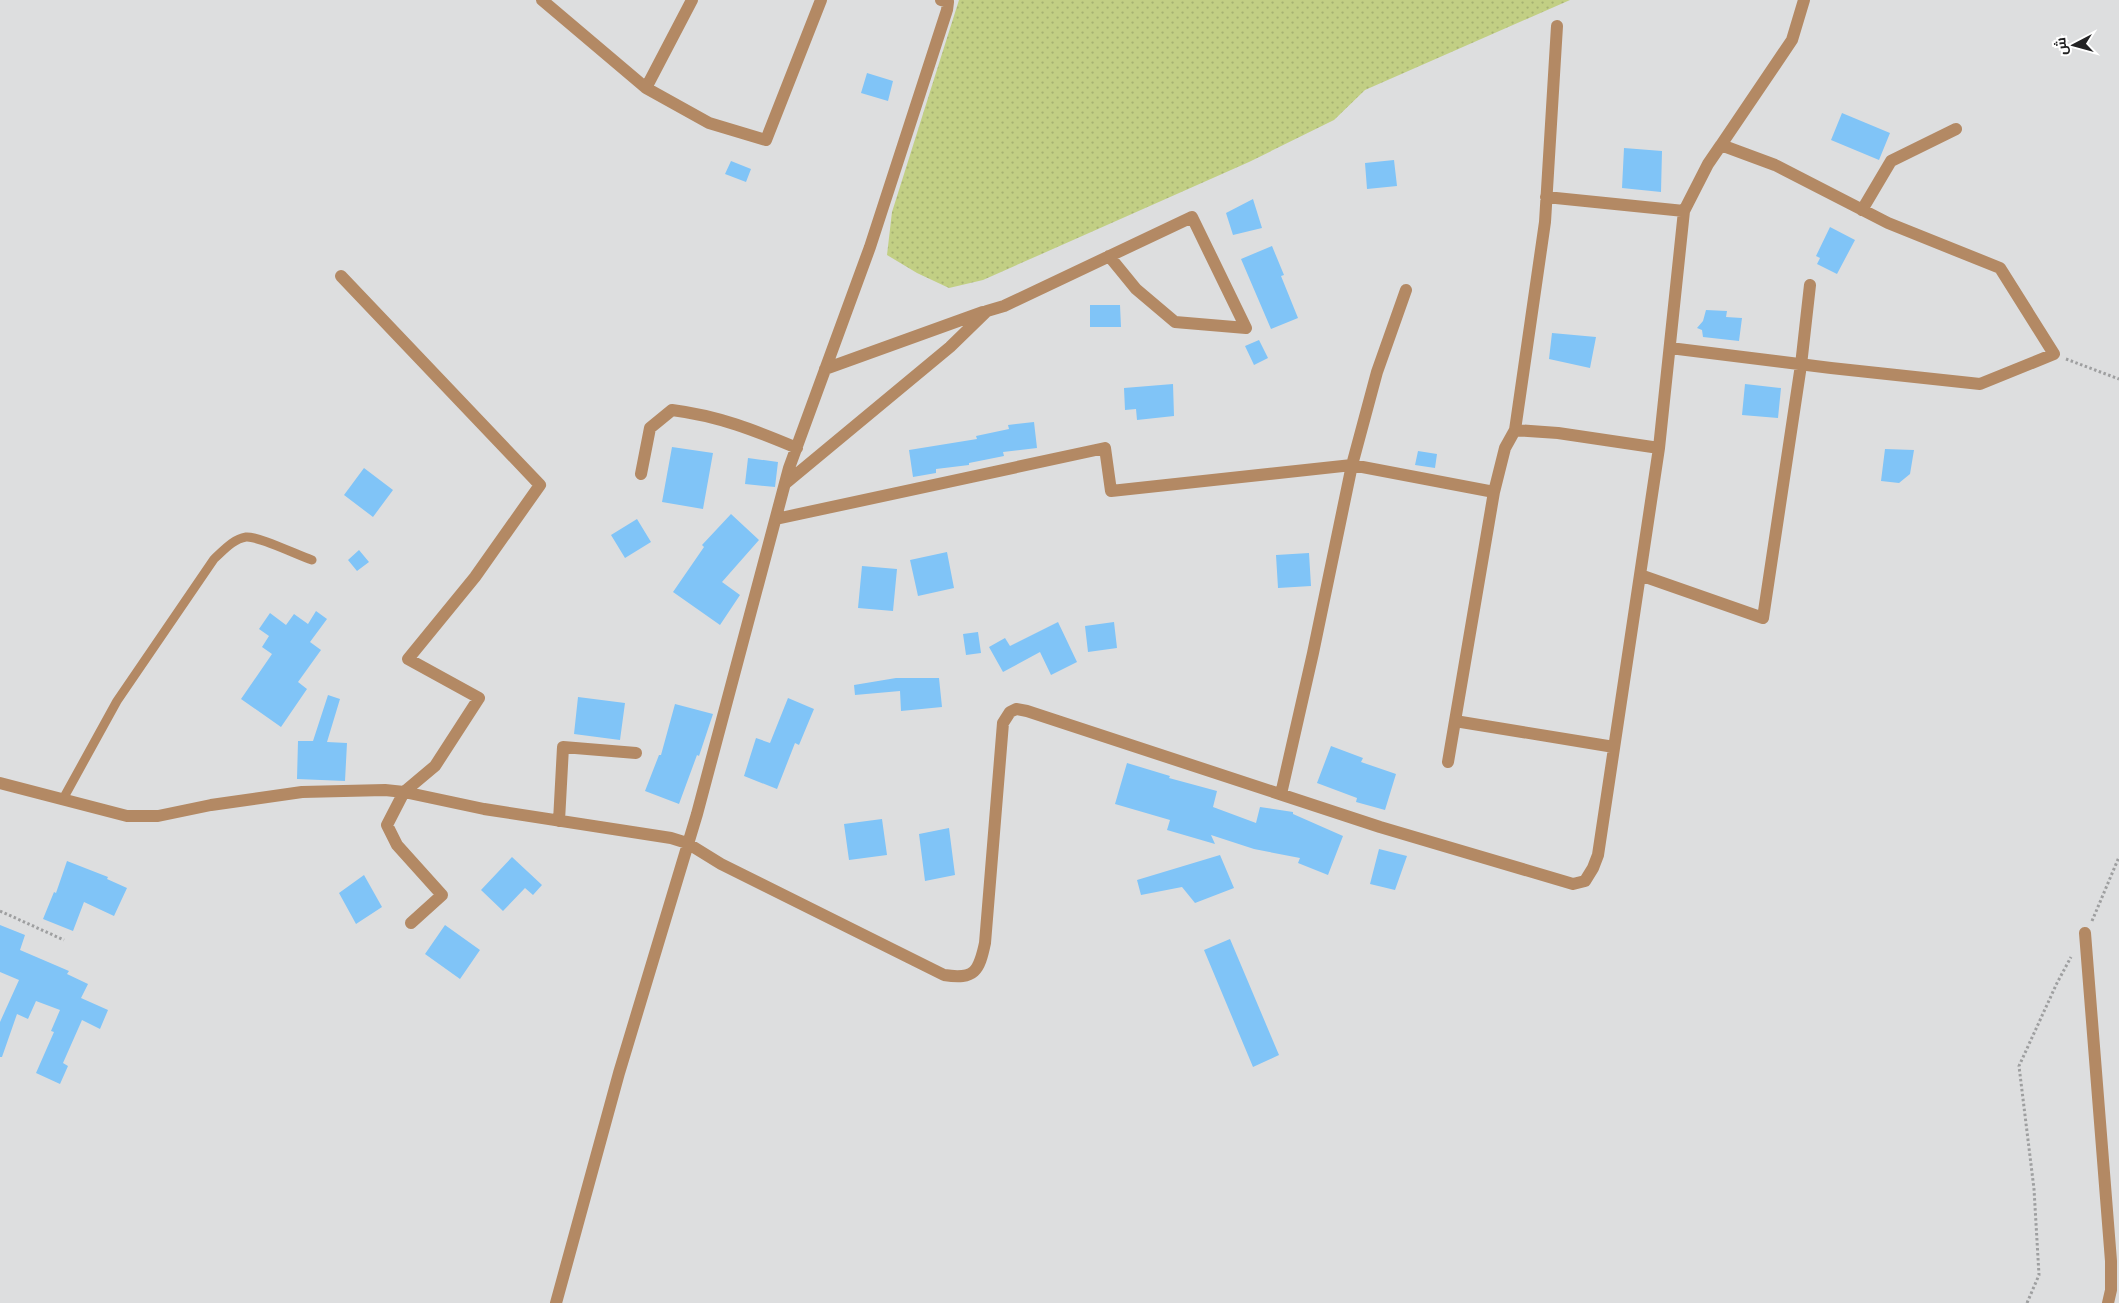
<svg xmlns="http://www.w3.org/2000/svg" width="2119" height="1303" font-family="Inter,Cairo,sans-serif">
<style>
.grass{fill:url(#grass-dots)}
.building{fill:#80c4f7}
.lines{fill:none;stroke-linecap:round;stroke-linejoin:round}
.path{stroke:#9e9fa0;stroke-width:3;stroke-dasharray:2.5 2.5;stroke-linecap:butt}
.service{stroke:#b38964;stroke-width:9}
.minor{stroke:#b38964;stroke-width:12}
</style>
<defs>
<pattern id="grass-dots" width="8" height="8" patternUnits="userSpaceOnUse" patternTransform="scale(1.25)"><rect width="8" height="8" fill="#c2cf84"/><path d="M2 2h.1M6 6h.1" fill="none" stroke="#a6b172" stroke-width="1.8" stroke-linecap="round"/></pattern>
</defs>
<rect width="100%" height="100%" fill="#dddedf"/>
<path class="grass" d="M959,0H1570L1365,90L1334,120L1249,162L983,280L949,288L917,273L887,255L892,212Z"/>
<path class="building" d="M867,73L893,81L888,101L861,93Z
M1842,113L1890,133L1879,160L1831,140Z
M1624,148L1662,151L1661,192L1622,188Z
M1394,160L1397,186L1367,189L1365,163Z
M731,161L751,169L746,182L725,174Z
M1253,199L1262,228L1233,235L1226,213Z
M1830,227L1855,240L1837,274L1817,264L1820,258L1816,256Z
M1272,246L1284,275L1281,276L1298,318L1271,329L1241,259Z
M1090,305H1120L1121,327H1090Z
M1706,310L1727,311L1726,317L1742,318L1739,341L1703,337L1702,330L1697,328L1703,321Z
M1552,333L1596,337L1590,368L1549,359Z
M1259,340L1268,358L1254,365L1245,346Z
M1173,384L1174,416L1137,420L1136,409L1125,410L1124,388Z
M1745,384L1781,388L1778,418L1742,415Z
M1034,422L1037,448L1003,452L1004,456L969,463V465L936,469V473L913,477L909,450L977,439L976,436L1009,429L1008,425Z
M672,447L713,453L703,509L662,502Z
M1885,449L1914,450L1910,474L1899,483L1881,481Z
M1418,451L1437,454L1435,468L1415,465Z
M748,458L778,462L775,487L745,484Z
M364,468L393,490L373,517L344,495Z
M731,514L759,540L722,582L740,595L720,625L673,592L704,547L702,545Z
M637,519L651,542L625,558L611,535Z
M359,550L369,562L357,571L348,560Z
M947,552L954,588L918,596L910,560Z
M1309,553L1311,586L1278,588L1276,555Z
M862,566L897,569L893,611L858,608Z
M316,611L327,619L310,642L321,650L298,682L307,689L281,727L241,699L272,654L262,647L269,636L259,629L270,613L286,625L294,614L308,624Z
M1058,622L1077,662L1051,675L1040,652L1003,672L989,647L1005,638L1010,646Z
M1114,622L1117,648L1088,652L1085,626Z
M978,632L981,653L966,655L963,634Z
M896,678H939L942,707L901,711L900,691L855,695L854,685Z
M328,695L340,699L327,742L347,743L345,781L297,779L298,741H313Z
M578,697L625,703L620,740L574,734Z
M788,698L814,709L799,745L795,743L777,789L744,776L756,738L770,743Z
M675,704L713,714L699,756L697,755L679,804L645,791L659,755H661Z
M1331,746L1363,758L1361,762L1396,774L1385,810L1356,802L1357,798L1317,783Z
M1127,763L1170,776L1169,778L1217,791L1213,807L1256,823L1260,807L1293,812V814L1343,836L1328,875L1298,863L1300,858L1254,849L1211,835L1215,844L1167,830L1170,820L1115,804Z
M882,819L887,855L849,860L844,824Z
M949,828L955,875L925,881L919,834Z
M1379,849L1407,856L1395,890L1370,884Z
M1220,855L1234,888L1195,903L1182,887L1141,895L1137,880Z
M512,857L542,885L533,895L525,888L503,911L481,890Z
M67,861L108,877L107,879L127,888L114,916L84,902L73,931L43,919L54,892L56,893Z
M364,875L382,907L356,924L339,893Z
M0,925L25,935L20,950L69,971L67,974L88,984L81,998L108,1010L100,1029L82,1020L63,1063L68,1066L60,1084L36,1073L54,1032L51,1031L60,1010L36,1001L28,1019L17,1014L2,1057H0V1022L19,980L0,972Z
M445,925L480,950L460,979L425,954Z
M1230,939L1279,1055L1253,1067L1204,950Z"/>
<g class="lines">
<path class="path" d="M2066,359L2119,379
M0,911L64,940
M2092,921L2119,857
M2027,1303L2039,1275L2034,1189L2019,1066L2057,983L2071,957"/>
<path class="service" d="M63,799L117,701L214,559C223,551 233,539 246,537C259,536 297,555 312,560"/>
<path class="minor" d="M542,0L646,88L692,0
M646,88L709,123L766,140L821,0
M1721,145L1792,40L1804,0
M1546,197L1684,211L1708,164L1721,145L1775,165L1888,223L2000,268L2054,354L1980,384L1831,368L1670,348
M1862,210L1891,161L1956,129
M341,276L540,485L475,577L408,659L479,698L435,766L404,792L387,825L397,845L442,895L411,923
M825,369L983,312
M1515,430L1545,222L1557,26
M641,474L650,428L672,410C719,416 754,430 797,448
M786,483L950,347L987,311L1004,306L1192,217L1246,328L1175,322L1136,289L1109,256
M1494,492L1505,448L1515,430L1558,433L1659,448
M776,519L1105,448L1111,491L1352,465L1494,492L1448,762
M1640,575L1763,618L1801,365L1810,285
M1455,721L1614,747
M0,783L127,816H158L211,805L302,792L385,790L404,792L484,809L671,838L687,843L721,864L944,975C975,980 979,971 985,943L1003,723L1010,712L1016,709L1027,711L1380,827L1573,884L1585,881L1593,868L1598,855L1659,448L1684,211
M1281,794L1313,653L1352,465L1377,372L1406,290
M559,821L563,747L636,753
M2085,933L2111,1261V1290L2108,1303
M556,1303L619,1073L697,814L789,468L870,247L947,10L948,2L941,0"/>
</g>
<g transform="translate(2074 45) rotate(264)" stroke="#ffffff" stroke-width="4" paint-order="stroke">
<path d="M0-4L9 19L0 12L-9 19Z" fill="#232324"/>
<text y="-8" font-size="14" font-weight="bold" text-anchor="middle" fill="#232324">ش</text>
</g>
</svg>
